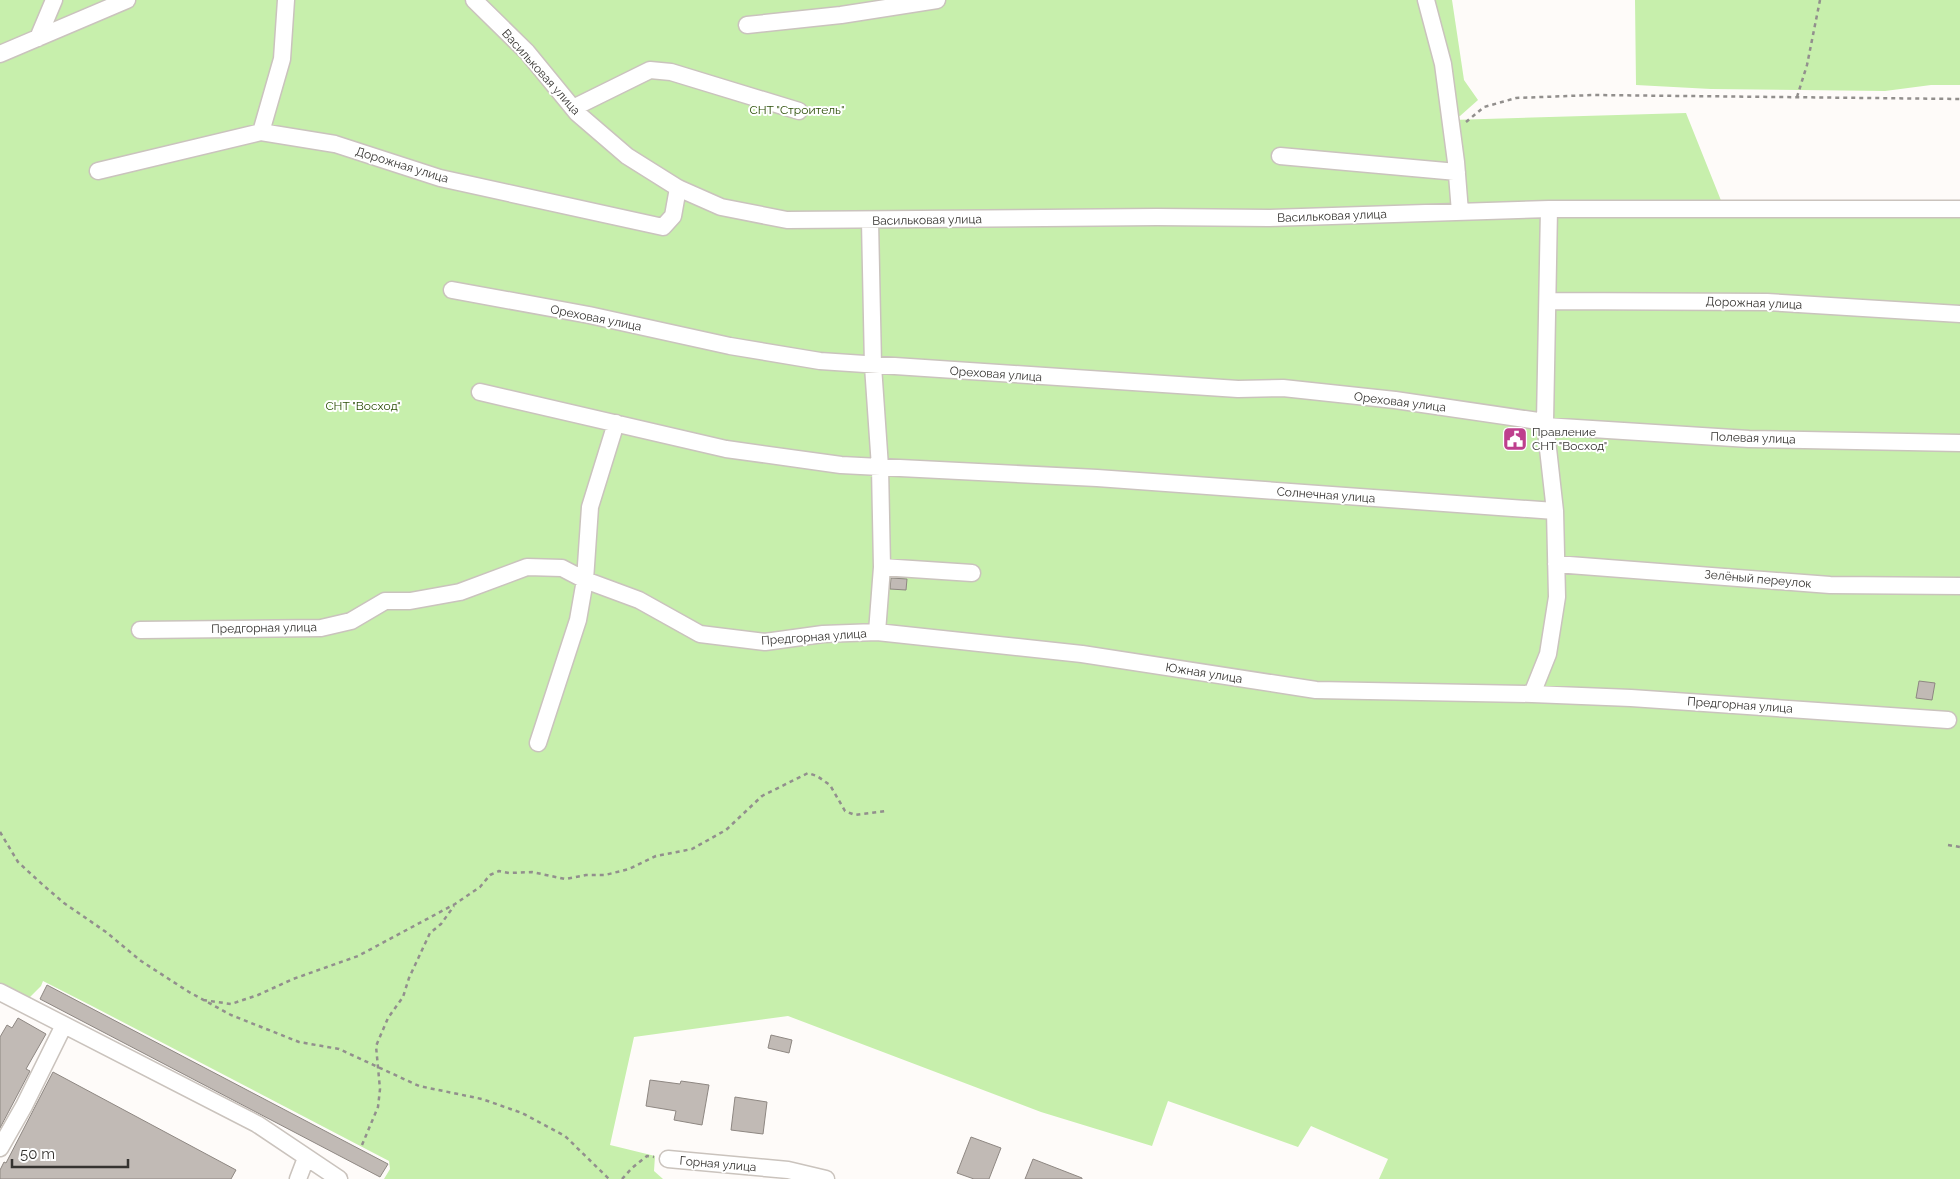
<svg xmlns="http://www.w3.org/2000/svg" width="1960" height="1179" font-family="Raleway,sans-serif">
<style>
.green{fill:#c7efac}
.building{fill:#c1bab5;stroke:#8e8782}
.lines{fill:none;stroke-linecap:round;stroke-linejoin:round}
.minor-casing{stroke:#cac3bd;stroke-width:19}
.path{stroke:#928f8d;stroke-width:2.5;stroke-dasharray:4 4;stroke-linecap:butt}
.minor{stroke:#fff;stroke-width:16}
.labels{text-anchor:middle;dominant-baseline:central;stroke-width:4;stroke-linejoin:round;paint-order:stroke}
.street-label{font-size:12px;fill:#353330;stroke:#fff}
.park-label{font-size:12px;fill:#2a4d05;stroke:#fff}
.poi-label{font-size:12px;fill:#353330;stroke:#fff;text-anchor:start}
</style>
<rect width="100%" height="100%" fill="#fefbf9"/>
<path class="green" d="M0,0H1426L1451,120L1686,113L1724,208L1960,209V1179H1379L1388,1159L1311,1126L1298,1147L1168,1101L1152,1146L1041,1112L788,1016L634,1037L610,1145L655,1156L654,1171L663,1179H384L390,1169L389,1161L92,1006L43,981L41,986L28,999L0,983Z
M1429,0H1452L1464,80L1478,100L1460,116L1454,115Z
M1635,0H1960V85H1931L1885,91L1711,89L1636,85Z"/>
<path class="building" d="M891,578L907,579L906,590L890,589Z
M1919,681L1935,683L1932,700L1916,698Z
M47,985L388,1164L380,1177L40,999Z
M18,1018L46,1034L26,1069L30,1071L0,1128V1037L7,1025L12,1028Z
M771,1035L792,1040L789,1053L768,1048Z
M53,1072L236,1170L231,1179H0V1170L4,1162L6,1163Z
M650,1080L680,1084L681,1081L709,1085L702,1125L674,1120L676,1111L646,1106Z
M735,1097L767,1102L763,1134L731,1130Z
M971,1137L1001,1148L989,1179H974L957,1173Z
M1033,1159L1082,1178V1179H1025Z"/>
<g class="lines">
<defs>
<path id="minor" d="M474,0L527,52L577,113L627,156L678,188L721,207L787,220L1157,217L1269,218L1549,209H1960
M1426,0L1443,64L1456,162L1460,212
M747,25L841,15L937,0
M38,38L54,0
M0,54L127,0
M573,108L650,70L671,72L799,111
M261,132L282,59L286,0
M1280,156L1457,172
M98,171L261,132L335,144L440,178L663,227L673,216L678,188
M870,221L873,366L880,467L882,567
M452,290L589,315L730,346L820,361L1238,389L1283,388L1395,400L1545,422
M1548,301L1767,302L1960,314
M480,392L726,449L841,465L1097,478L1555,511
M1545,426L1749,439L1960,443
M1556,564L1830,585L1960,586
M140,630L321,628L351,621L385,601H410L460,592L527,567L562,568L585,580L639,600L700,634L765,642L823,634L877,632L1082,654L1316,690L1532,694L1631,698L1948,720
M877,632L882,567L972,573
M1532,694L1548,654L1557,597L1555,511L1545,422L1549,209
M538,743L578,620L585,580L590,507L616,423
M0,992L257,1124L339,1179
M0,1148L24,1106L64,1025
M668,1159L788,1170L826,1179
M298,1179L306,1158"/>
</defs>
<use href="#minor" class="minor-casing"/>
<path class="path" d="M1797,97L1807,65L1820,0
M1466,122L1484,107L1516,98L1594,95L1960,99
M0,832L18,862L43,885L64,903L106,932L141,961L189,992L231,1015L299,1042L339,1049L419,1086L482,1099L522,1113L565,1136L609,1179
M1948,845L1960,847
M203,1000L231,1004L258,995L293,979L358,956L455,904L480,887L490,875L499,871L509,873L532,872L565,879L586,875H605L629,869L656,856L692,849L726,830L762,796L808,773L817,776L830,785L845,811L855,815L886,811
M362,1145L378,1107L380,1089L376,1046L388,1018L403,997L409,978L430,933L441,924L454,906
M622,1179L632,1168L647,1156L654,1157"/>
<use href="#minor" class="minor"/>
</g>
<defs>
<symbol id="civic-square" viewBox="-11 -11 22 22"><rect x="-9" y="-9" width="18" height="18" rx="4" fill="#be3f8d" stroke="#fff"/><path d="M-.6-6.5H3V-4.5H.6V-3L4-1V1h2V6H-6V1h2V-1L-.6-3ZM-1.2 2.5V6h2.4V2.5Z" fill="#fff"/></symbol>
</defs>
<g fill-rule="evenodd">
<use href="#civic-square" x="1501" y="425" width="28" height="28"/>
</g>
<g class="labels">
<g class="street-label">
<text transform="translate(541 72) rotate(48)">Васильковая улица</text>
<text transform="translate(402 165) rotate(17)">Дорожная улица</text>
<text transform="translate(1332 216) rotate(-2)">Васильковая улица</text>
<text transform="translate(927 220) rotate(-1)">Васильковая улица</text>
<text transform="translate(1754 303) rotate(2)">Дорожная улица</text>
<text transform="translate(596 318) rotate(11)">Ореховая улица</text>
<text transform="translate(996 374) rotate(4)">Ореховая улица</text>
<text transform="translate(1400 402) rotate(7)">Ореховая улица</text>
<text transform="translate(1753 438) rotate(2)">Полевая улица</text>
<text transform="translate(1326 495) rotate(4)">Солнечная улица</text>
<text transform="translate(1758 579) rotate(5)">Зелёный переулок</text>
<text transform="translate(264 628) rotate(-1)">Предгорная улица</text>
<text transform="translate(814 637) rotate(-4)">Предгорная улица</text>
<text transform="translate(1204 673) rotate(9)">Южная улица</text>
<text transform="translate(1740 705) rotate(4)">Предгорная улица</text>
<text transform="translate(718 1164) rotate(5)">Горная улица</text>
</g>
<g class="park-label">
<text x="797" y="110">СНТ "Строитель"</text>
<text x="363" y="406">СНТ "Восход"</text>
</g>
<g class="poi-label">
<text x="1532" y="432">Правление<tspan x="1532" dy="14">СНТ "Восход"</tspan></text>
</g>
</g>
<path d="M12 1159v8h116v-8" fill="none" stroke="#353330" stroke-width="2.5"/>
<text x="20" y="1159" font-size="15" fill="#353330" stroke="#ffffff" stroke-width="4" paint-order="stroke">50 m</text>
</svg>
